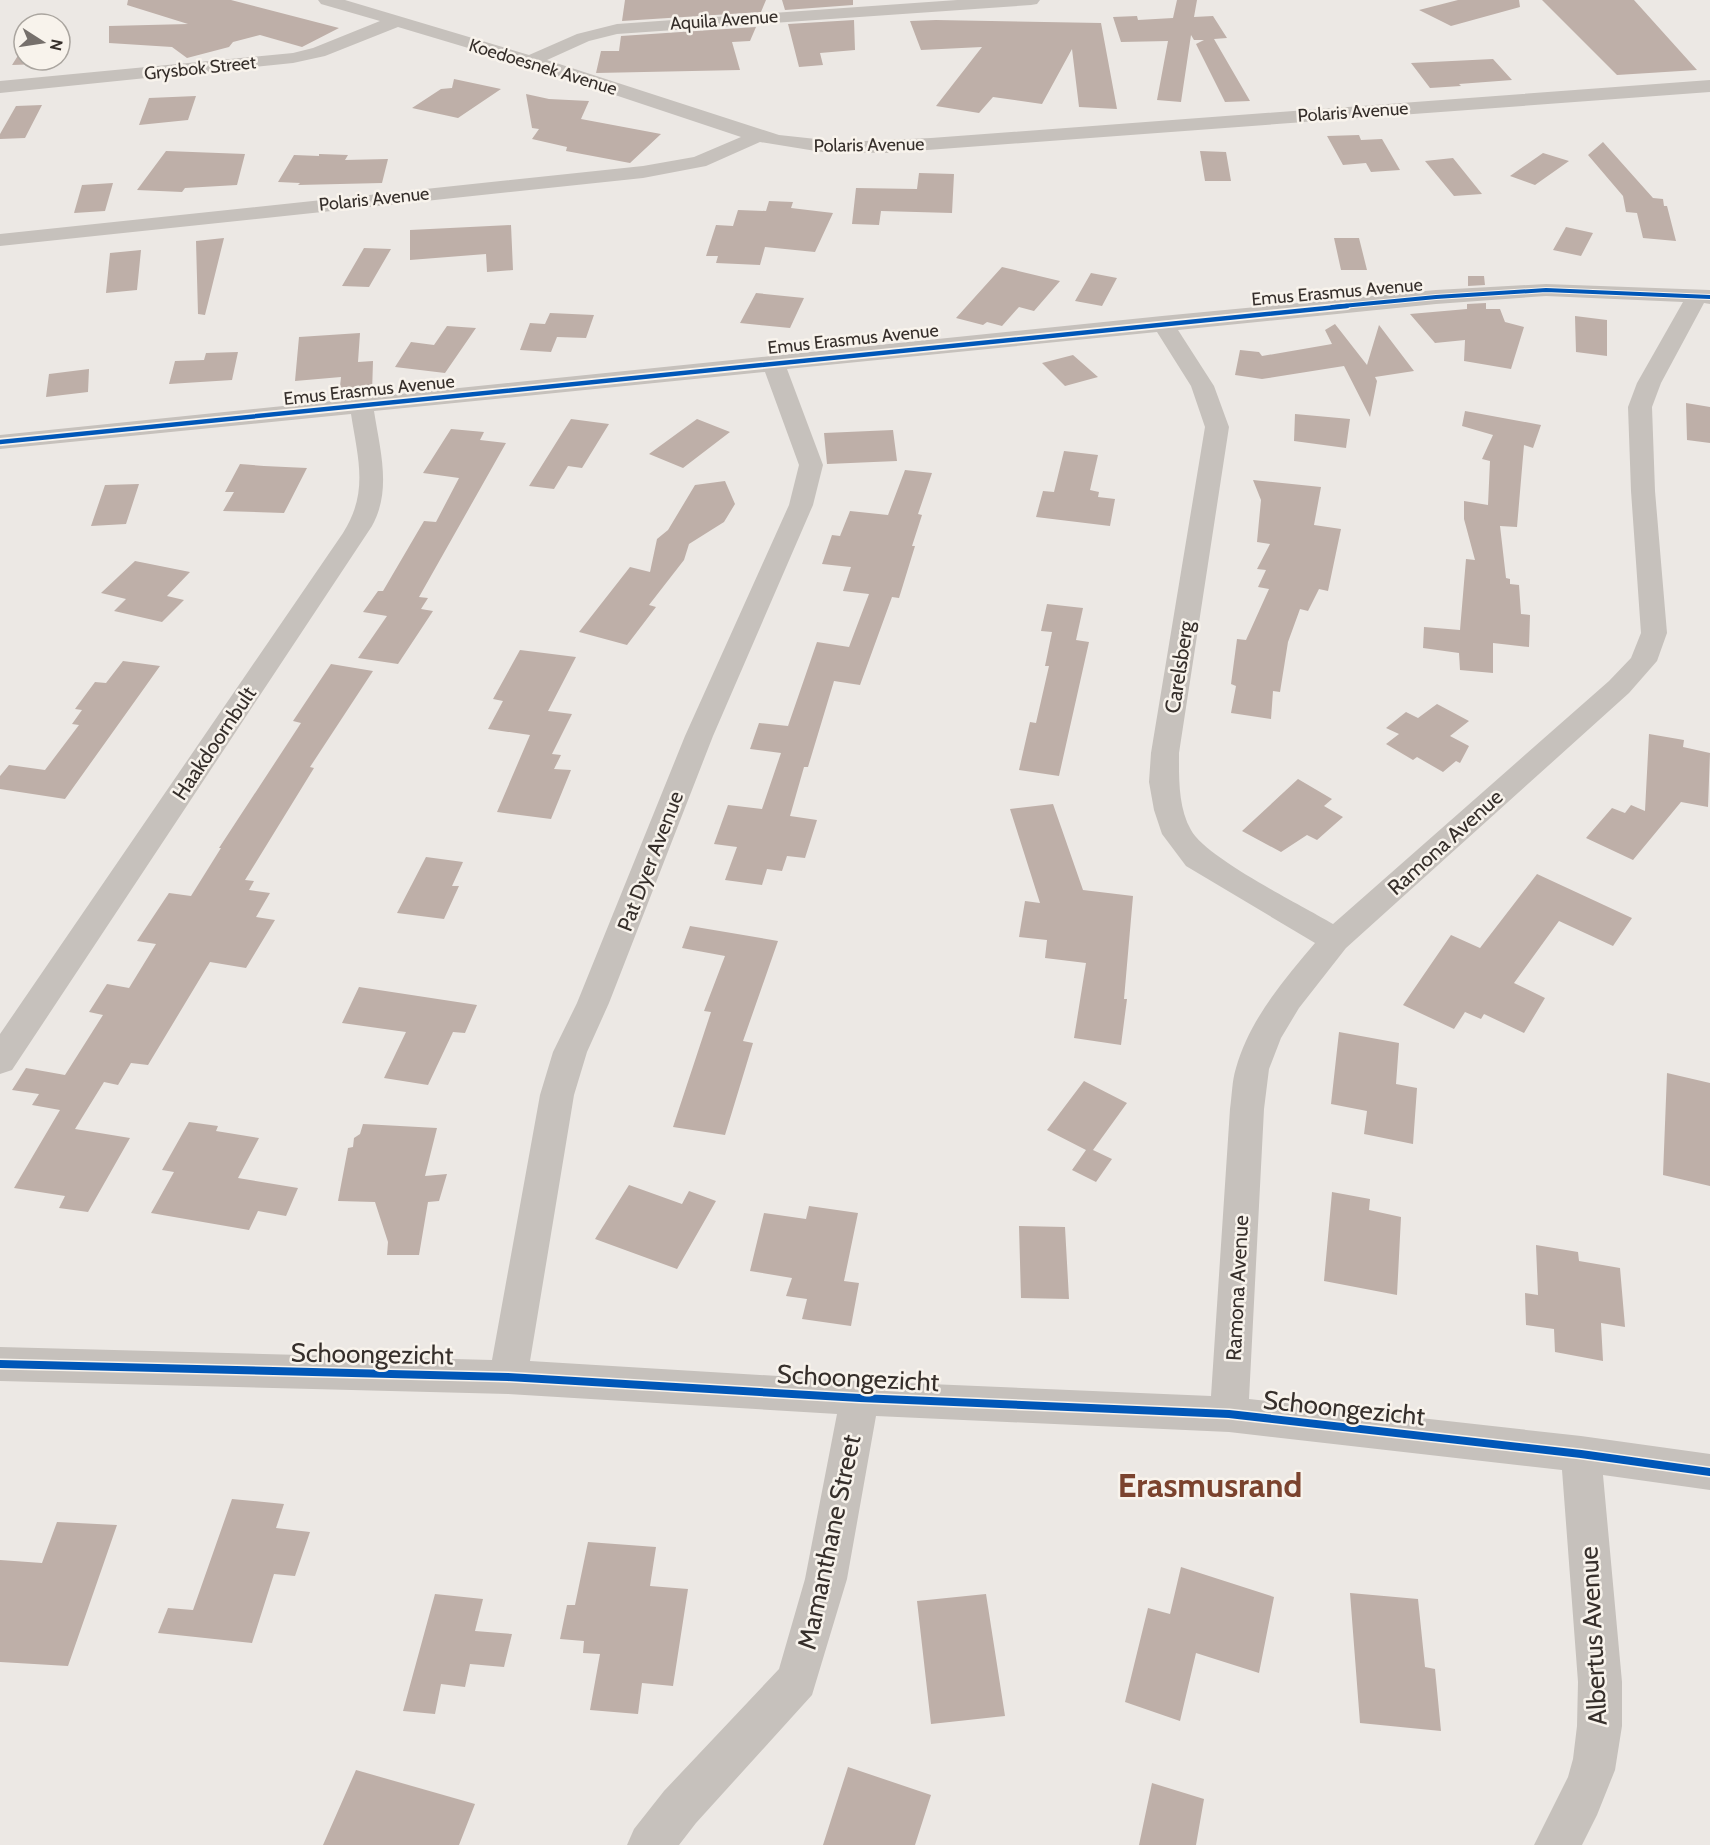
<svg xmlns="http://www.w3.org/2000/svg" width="1710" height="1845" font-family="Cabin,sans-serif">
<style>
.building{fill:#beafa8}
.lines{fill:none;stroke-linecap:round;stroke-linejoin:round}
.street{fill:#c6c1bc;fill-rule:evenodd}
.cycleway-far2-casing{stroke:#f8f3ec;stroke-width:6}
.cycleway-far1-casing{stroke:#f8f3ec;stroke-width:8}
.cycleway-casing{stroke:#f8f3ec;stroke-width:11}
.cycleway-far2{stroke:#0057b8;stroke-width:4}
.cycleway-far1{stroke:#0057b8;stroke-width:4.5}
.cycleway{stroke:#0057b8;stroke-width:8}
.labels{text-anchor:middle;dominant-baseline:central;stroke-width:5;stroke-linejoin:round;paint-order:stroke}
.far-street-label{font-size:18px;fill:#362f2b;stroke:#f8f3ec}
.street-label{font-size:21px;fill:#362f2b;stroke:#f8f3ec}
.near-street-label{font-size:26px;fill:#362f2b;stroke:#f8f3ec}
.near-district-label{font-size:33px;font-weight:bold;fill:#7b432e;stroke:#f8f3ec}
</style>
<rect width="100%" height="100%" fill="#ece8e4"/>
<path class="building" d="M128,0H231L339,28L302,47L260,35L233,42L229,47L187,58L172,47L109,43V26L188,24L127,5Z
M625,0H766L761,12L622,21Z
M782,0H853V5L785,10Z
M1177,0H1197L1194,17L1213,16L1227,38L1214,39L1250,101L1225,102L1196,44L1204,40H1194L1191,35L1181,102L1157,100L1168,41L1121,42L1113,17L1137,16L1138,20L1173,18Z
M1458,0H1519L1520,7L1451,26L1419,10Z
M1542,0H1634L1697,70L1617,75Z
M854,20L855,50L820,53L823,65L799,67L788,24Z
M936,20L1101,23L1117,109L1079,107L1072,49L1042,104L993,97L979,113L936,106L982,47L921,50L910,21Z
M756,27L750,41L732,42L740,70L596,73L601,51H619L621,36Z
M24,46V60H43L41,64L12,65Z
M1493,59L1512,80L1459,84L1461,86L1430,88L1411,63Z
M454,79L501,89L458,118L412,108L441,89L452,88Z
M526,94L549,99L589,101L581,119L661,134L630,163L566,151L567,147L532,139L539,129L532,128Z
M196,96L188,120L139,125L149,98Z
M42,105L25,138L0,139V134L16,106Z
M1359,135L1361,140L1382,139L1400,170L1371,172L1366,163L1343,165L1327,136Z
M1603,142L1653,198L1663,199L1664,206H1667L1676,241L1643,238L1637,213L1626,212L1623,196L1588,155Z
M166,151L245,154L237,185L185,188L182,192L137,190Z
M1200,151L1226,152L1231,181H1205Z
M1543,153L1569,161L1535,185L1510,176Z
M319,154L348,155L345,160L388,159L382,183L298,185L300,183L278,182L294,155L319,156Z
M1453,158L1482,194L1454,196L1425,161Z
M919,173L954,174L952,213L881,211L879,225L852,224L856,188L917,189Z
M113,183L105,211L74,213L82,185Z
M769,201L793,202L791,208L833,213L815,252L765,247L760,265L716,263L718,256H706L716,225L733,226L738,210L766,211Z
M511,225L513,270L487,272L486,254L410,260V230Z
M1566,227L1593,233L1581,256L1553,250Z
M224,238L205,315L198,314L196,241Z
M1334,238H1359L1367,270H1341Z
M364,248L391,249L369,287L342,286Z
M141,250L137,290L106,293L110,253Z
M1002,267L1060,281L1034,311L1019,307L1002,326L987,322L983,325L956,318Z
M1091,273L1117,278L1102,306L1075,301Z
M1468,276H1484L1485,285L1468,286Z
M756,293L804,298L790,328L740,323Z
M1486,303V309H1500L1505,322L1524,327L1511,369L1464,361L1465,340L1435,343L1410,314L1467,309V304Z
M550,313L594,315L586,338L557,337L551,352L520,350L530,323L545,324Z
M1575,316L1607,320V356L1576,352Z
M1335,324L1367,365L1379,325L1414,371L1375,377L1377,381L1370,417L1344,366L1262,379L1235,375L1240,350L1259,352L1262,356L1332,344L1325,330Z
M447,326L476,328L445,373L395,367L411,342L434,345Z
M360,333L358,362L373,361L372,393L339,396L341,377L295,381L299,337Z
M238,352L232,380L169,384L175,361L204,360L206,353Z
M1073,355L1098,377L1065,386L1042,363Z
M89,369L88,392L46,397L49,374Z
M1686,403L1710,407V443L1687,440Z
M1465,411L1541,425L1533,448L1524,445L1517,527L1500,526L1506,578L1510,579V584L1519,585L1521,614L1530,615L1529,647L1493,643V673L1460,670L1459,653L1423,648L1424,627L1460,630L1466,559L1475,560L1464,519V501L1488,505L1490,461L1482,459L1493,435L1462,426Z
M1295,414L1350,419L1346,448L1294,441Z
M571,419L609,424L582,468L568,466L554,489L529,486Z
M697,419L730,432L683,468L649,454Z
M451,429L484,432L480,440L506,443L419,597L428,598L421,609L433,611L398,664L358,658L387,616L363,612L378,591H383L424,521L436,522L459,478L423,473Z
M893,430L897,461L827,464L824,433Z
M1064,451L1098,455L1090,490L1099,492L1098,497L1115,499L1110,526L1036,517L1043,491L1054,492Z
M240,464L264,466L307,468L284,513L223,511L234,492H225Z
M905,470L932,473L918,514L922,515L912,546H915L899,598L892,597L860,685L834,681L808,767H804L790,816L817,820L805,858L787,856L782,871L767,869L762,885L725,880L737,847L714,844L728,805L762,809L781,753L750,749L759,723L788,726L817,642L849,647L869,594L843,591L851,567L822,564L832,535L840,536L850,511L888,515Z
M1253,480L1321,487L1314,525L1341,529L1328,591L1319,589L1308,611L1300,609L1288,642L1280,692L1273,691L1271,719L1231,713L1236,686L1231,684L1237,639L1246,640L1269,589L1258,587L1266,570L1257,569L1270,544L1257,542L1261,500Z
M725,481L735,504L724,522L689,544L684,560L649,605L656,607L627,645L579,632L630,567L650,572L657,539L668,530L695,485Z
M139,484L126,524L91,526L105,485Z
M135,561L190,572L167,596L184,600L162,622L114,611L126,599L101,593Z
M1047,604L1083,608L1076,640L1089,642L1059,776L1019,770L1030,722L1036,723L1049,666H1045L1052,632L1041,631Z
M520,650L576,657L548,711L572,714L552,754L561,755L554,769L571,770L551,819L497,812L530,735L488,729L503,701L493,699Z
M123,661L160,666L65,799L0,789V776L9,765L45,770L79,725L72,724L82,710L75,709L95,682L106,683Z
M331,664L373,671L310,767L314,768L245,880L254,881L249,890L270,893L256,917L275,920L246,968L210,962L148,1065L131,1063L118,1085L104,1082L75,1129L130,1138L88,1212L59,1208L65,1196L14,1188L60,1110L32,1105L39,1094L12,1090L26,1068L65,1075L103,1015L89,1012L107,984L129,988L156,944L137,941L169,893L191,896L221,848H219L301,723L293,721Z
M1437,704L1469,721L1450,736L1469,746L1460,763L1456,761L1443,772L1417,757L1413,760L1386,744L1399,734L1386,728L1406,712L1418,718Z
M1649,734L1684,740L1683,747L1710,753L1708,807L1681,802L1633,860L1586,838L1612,808L1625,813L1631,805L1645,811Z
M1298,779L1332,799L1324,806L1343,817L1317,840L1307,835L1281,852L1242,831Z
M1053,804L1083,890L1133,896L1124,999H1127L1121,1045L1074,1038L1086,963L1045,958L1047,940L1019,937L1025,901L1040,903L1010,809Z
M426,857L463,862L452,886H459L444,919L397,913Z
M1537,874L1632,918L1613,946L1559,921L1514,983L1545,998L1524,1033L1484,1014L1481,1019L1465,1012L1454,1029L1403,1005L1451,935L1480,948Z
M690,926L778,941L743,1041L753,1043L725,1135L673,1127L711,1012L704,1011L725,956L682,948Z
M359,987L477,1005L465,1033L453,1032L428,1085L384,1078L406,1032L342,1023Z
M1339,1032L1399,1043L1396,1084L1417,1088L1413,1144L1364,1134L1367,1111L1331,1104Z
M1667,1073L1710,1083V1186L1663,1175Z
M1084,1081L1127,1103L1093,1150L1112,1159L1096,1182L1072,1170L1086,1150L1047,1130Z
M189,1122L218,1126L216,1131L259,1138L238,1178L298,1188L286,1216L258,1211L249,1230L151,1213L174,1172L162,1170Z
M363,1124L437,1128L425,1176L447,1174L439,1201L428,1202L419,1255H387L388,1242L375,1202L338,1201L348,1148L353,1147L354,1138L360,1134Z
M629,1185L682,1204L689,1191L716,1201L677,1269L595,1239Z
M1332,1192L1370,1199L1369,1210L1401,1217L1397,1295L1324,1281Z
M809,1206L858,1213L844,1281L859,1283L851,1326L802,1319L807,1299L786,1296L792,1278L750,1271L764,1213L806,1219Z
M1019,1226L1065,1227L1069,1299L1021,1298Z
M1536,1245L1578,1252L1579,1261L1620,1268L1625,1327L1601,1323L1603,1361L1555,1352L1554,1329L1526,1325L1525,1293L1538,1295Z
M232,1499L284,1504L276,1528L310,1532L295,1576L274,1574L252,1643L158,1633L168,1608L193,1610Z
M57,1522L117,1525L68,1666L0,1662V1560L42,1563Z
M588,1542L656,1547L650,1586L688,1589L673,1686L642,1683L638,1714L590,1710L600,1654L583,1653L584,1641L560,1639L567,1605H575Z
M1181,1567L1274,1597L1259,1673L1196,1653L1180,1721L1125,1702L1148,1608L1170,1614Z
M1350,1593L1418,1599L1425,1667L1435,1669L1441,1731L1360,1723Z
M435,1594L483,1599L475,1631L512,1634L504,1667L470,1664L465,1687L441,1684L435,1714L403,1711Z
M986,1594L1005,1716L931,1724L917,1601Z
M848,1767L931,1795L915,1845H823Z
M356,1770L475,1804L459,1845H323Z
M1152,1783L1204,1799L1196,1845H1139Z"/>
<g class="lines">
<path class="street" d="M318,0H345L529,55L577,34L617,24L957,0H1040L1037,4L1031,5L617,34L589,41L547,60L779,135L844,142L931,138L1710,80V92L887,153L822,152L760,142L706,166L643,178L0,246V234L643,166L694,157L741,137L525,65L398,27L325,56L293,63L0,93V81L293,53L313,48L380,21L321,4Z
M1546,284L1710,290V304L1704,303L1661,383L1652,407L1655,491L1667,633L1657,661L1629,693L1346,948L1299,1008L1281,1038L1269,1069L1264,1109L1249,1399L1581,1436L1710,1454V1490L1603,1475L1622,1682V1726L1615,1770L1597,1815L1582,1845H1534L1568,1777L1573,1759L1577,1726L1578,1682L1562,1470L1229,1432L876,1416L847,1579L812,1695L696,1823L679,1845H627L634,1829L664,1791L779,1669L805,1579L837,1414L508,1394L0,1381V1347L492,1360L540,1095L553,1052L577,1003L685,736L789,505L799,465L765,372L374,411C380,450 392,490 372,526L12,1070L0,1074V1034L343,533C369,492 358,459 351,414L0,449V435L1162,316L1436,290ZM1546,296L1683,302L1637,383L1628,407L1631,491L1641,633L1631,658L1609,681L1333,924C1301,905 1206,858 1191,830C1178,807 1179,778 1179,753L1229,427L1214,386L1178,330L1436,304ZM1157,332L1191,386L1205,427L1151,753L1149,782L1154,810L1162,834L1186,866L1315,943C1283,981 1250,1019 1236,1068C1232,1080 1232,1096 1230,1109L1211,1396L860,1381L530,1361L574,1095L587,1052L609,1003L713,736L813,505L823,465L787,369Z"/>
<defs>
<path id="cycleway-far2" d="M1332,307L1436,297L1546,290L1710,297"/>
<path id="cycleway-far1" d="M0,442L1347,306"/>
<path id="cycleway" d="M0,1364L508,1377L860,1398L1229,1414L1581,1454L1710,1472"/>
</defs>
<use href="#cycleway-far2" class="cycleway-far2-casing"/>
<use href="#cycleway-far1" class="cycleway-far1-casing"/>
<use href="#cycleway" class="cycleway-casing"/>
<use href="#cycleway-far2" class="cycleway-far2"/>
<use href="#cycleway-far1" class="cycleway-far1"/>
<use href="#cycleway" class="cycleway"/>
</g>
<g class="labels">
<g class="far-street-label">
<text transform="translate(724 20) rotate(-4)">Aquila Avenue</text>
<text transform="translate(543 67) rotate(17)">Koedoesnek Avenue</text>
<text transform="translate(200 68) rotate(-6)">Grysbok Street</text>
<text transform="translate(1353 112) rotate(-4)">Polaris Avenue</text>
<text transform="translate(869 145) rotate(-1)">Polaris Avenue</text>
<text transform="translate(374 199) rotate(-6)">Polaris Avenue</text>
<text transform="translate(1337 292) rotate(-5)">Emus Erasmus Avenue</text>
<text transform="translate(853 339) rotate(-6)">Emus Erasmus Avenue</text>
<text transform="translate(369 390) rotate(-6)">Emus Erasmus Avenue</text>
</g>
<g class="street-label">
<text transform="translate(1179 667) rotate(-81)">Carelsberg</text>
<text transform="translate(214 743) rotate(-56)">Haakdoornbult</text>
<text transform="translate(1445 842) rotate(-42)">Ramona Avenue</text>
<text transform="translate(650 861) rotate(-69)">Pat Dyer Avenue</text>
<text transform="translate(1237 1288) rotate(-87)">Ramona Avenue</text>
</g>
<g class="near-street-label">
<text transform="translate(372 1354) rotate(1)">Schoongezicht</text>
<text transform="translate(858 1378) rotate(3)">Schoongezicht</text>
<text transform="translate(1344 1408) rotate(6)">Schoongezicht</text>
<text transform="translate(829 1542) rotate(-78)">Mamanthane Street</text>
<text transform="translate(1593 1636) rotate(-93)">Albertus Avenue</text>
</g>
<g class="near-district-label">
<text x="1210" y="1485">Erasmusrand</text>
</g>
</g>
<g transform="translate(42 42) rotate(102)"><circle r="28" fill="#f8f3ec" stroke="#aaa59f" stroke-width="1.5"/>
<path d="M0-4.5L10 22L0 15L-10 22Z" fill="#76706c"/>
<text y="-9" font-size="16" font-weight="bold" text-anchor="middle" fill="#362f2b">N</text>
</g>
</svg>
